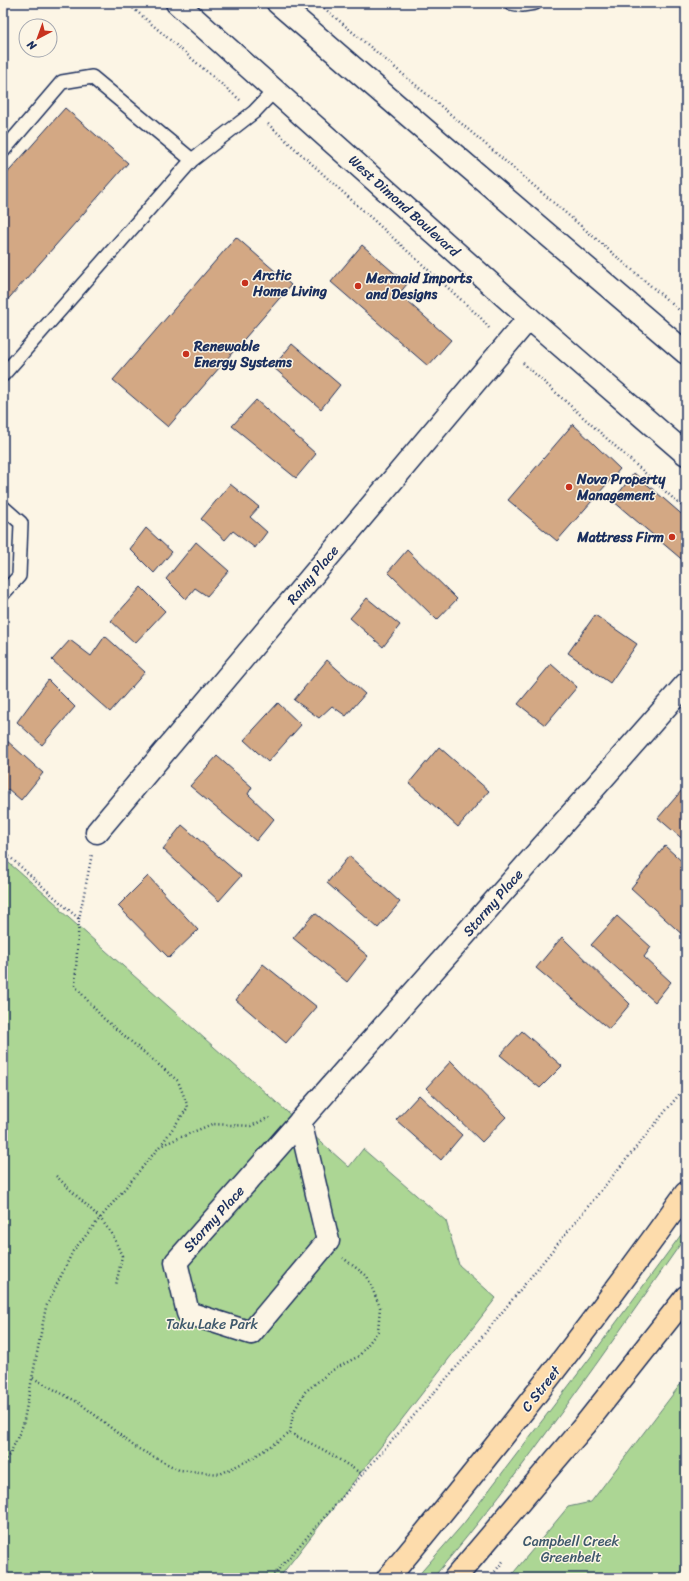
<svg xmlns="http://www.w3.org/2000/svg" width="689" height="1581" font-family="Sriracha,sans-serif">
<style>
.green{fill:#acd694;stroke:#648279}
.building{fill:#d3a884;stroke:#1b2f5e}
.lines{fill:none;stroke-linecap:round;stroke-linejoin:round}
.service-casing{stroke:#1b2f5e;stroke-width:16}
.minor-casing{stroke:#1b2f5e;stroke-width:25}
.secondary-casing{stroke:#1b2f5e;stroke-width:25}
.primary-casing{stroke:#1b2f5e;stroke-width:25}
.path{stroke:#1b2f5e;stroke-width:2.5;stroke-dasharray:1 3;stroke-linecap:butt}
.service{stroke:#fcf5e5;stroke-width:13}
.minor{stroke:#fcf5e5;stroke-width:22}
.secondary{stroke:#fcf5e5;stroke-width:22}
.primary{stroke:#fddcac;stroke-width:22}
.poi-dot{fill:#c8321e;stroke:#fcf5e5;stroke-width:1.5}
.labels{text-anchor:middle;dominant-baseline:central;stroke-width:3;stroke-linejoin:round;paint-order:stroke}
.street-label{font-size:14px;fill:#1b2f5e;stroke:#fcf5e5}
.poi-label{font-size:14px;font-weight:bold;fill:#1b2f5e;stroke:#fcf5e5;text-anchor:start}
.park-label{font-size:14px;fill:#3f596c;stroke:#fcf5e5}
</style>
<rect width="100%" height="100%" fill="#fcf5e5"/>
<filter id="ink" filterUnits="userSpaceOnUse"><feTurbulence type="fractalNoise" baseFrequency=".025" numOctaves="2"/><feDisplacementMap in="SourceGraphic" scale="8" xChannelSelector="R" yChannelSelector="G"/><feConvolveMatrix kernelMatrix="1 2 1 2 8 2 1 2 1" color-interpolation-filters="sRGB"/></filter>
<g filter="url(#ink)">
<path class="green" d="M3,858L60,907V910L349,1167L363,1149L446,1221L459,1265L496,1298L279,1578H3Z
M686,1228V1236C605,1352 524,1470 433,1578H416L464,1523L590,1358Z
M686,1377V1551H683L682,1578H509L568,1507L591,1502Z"/>
<path class="building" d="M65,108L128,163L3,305V178Z
M236,237L291,285L168,427L113,380Z
M362,245L407,284L399,294L451,340L428,366L331,282Z
M292,344L340,385L321,409L273,367Z
M256,400L316,454L296,478L232,426Z
M573,424L620,469L557,541L508,500Z
M634,473L686,518V563L613,501Z
M230,484L259,507L250,517L267,532L255,548L233,531L225,540L201,519Z
M146,528L172,552L154,573L130,549Z
M196,542L229,571L207,596L195,588L186,599L166,579Z
M407,550L457,599L437,620L388,572Z
M141,587L165,611L135,643L111,621Z
M367,598L400,625L383,647L350,618Z
M595,615L637,644L610,683L568,653Z
M105,636L145,672L110,712L52,660L70,640L91,656Z
M327,660L365,694L346,716L332,706L319,718L294,700Z
M551,664L577,687L545,725L518,704Z
M48,680L75,707L42,745L17,722Z
M278,703L301,725L268,762L244,740Z
M5,739L43,773L21,800L8,789L3,795V741Z
M439,747L489,791L458,827L409,783Z
M217,756L252,787L248,794L274,819L256,841L190,786Z
M682,790L686,794V842L658,818Z
M182,825L241,876L219,901L163,849Z
M665,846L686,865V938L631,888Z
M349,856L400,902L378,928L327,883Z
M148,876L198,930L169,958L118,906Z
M315,913L368,956L347,982L293,938Z
M617,916L651,947L644,957L671,982L655,1002L591,945Z
M562,937L630,1004L609,1029L536,968Z
M263,964L317,1007L286,1043L236,1000Z
M522,1031L562,1066L540,1088L500,1055Z
M451,1061L506,1117L482,1142L426,1088Z
M419,1095L462,1135L441,1160L396,1120Z"/>
<g class="lines">
<defs>
<path id="service" d="M511,3L522,5L535,3
M3,151L62,82L92,77L192,160
M3,375L192,160L254,112L275,90
M3,507L21,523L19,576L3,594"/>
<path id="minor" d="M97,832L529,318
M300,1121L328,1241L251,1333L188,1313L176,1262L686,684"/>
<path id="secondary" d="M177,3L529,318L686,454
M278,3L430,134L686,353"/>
<path id="primary" d="M388,1578C492,1453 592,1325 686,1193
M455,1578L585,1425L686,1297"/>
</defs>
<use href="#service" class="service-casing"/>
<use href="#minor" class="minor-casing"/>
<use href="#secondary" class="secondary-casing"/>
<use href="#primary" class="primary-casing"/>
<path class="path" d="M127,3L240,100
M318,3L449,113L686,316
M268,124L480,317L489,328
M523,363L686,510
M3,851L79,919L75,986L103,1018L178,1081L188,1107L161,1145
M79,919L92,854
M56,1176L100,1218L112,1234L122,1256L116,1285
M33,1378L81,1404L135,1447L179,1470L220,1474L251,1459L290,1433L293,1413L305,1392L331,1371L359,1356L378,1331L380,1307L367,1276L343,1258
M290,1433L324,1450L362,1474
M3,1462L10,1454L23,1425L46,1307L73,1251L160,1146L212,1124L251,1126L272,1116
M271,1578L468,1354L686,1086
M490,1578L504,1560"/>
<use href="#service" class="service"/>
<use href="#minor" class="minor"/>
<use href="#secondary" class="secondary"/>
<use href="#primary" class="primary"/>
</g>
</g>
<g class="poi-dot">
<circle cx="245" cy="283" r="4"/>
<circle cx="358" cy="286" r="4"/>
<circle cx="186" cy="354" r="4"/>
<circle cx="569" cy="487" r="4"/>
<circle cx="672" cy="537" r="4"/>
</g>
<g class="labels">
<g class="street-label">
<text transform="translate(404 206) rotate(42)">West Dimond Boulevard</text>
<text transform="translate(313 575) rotate(-50)">Rainy Place</text>
<text transform="translate(493 903) rotate(-49)">Stormy Place</text>
<text transform="translate(214 1219) rotate(-48)">Stormy Place</text>
<text transform="translate(541 1389) rotate(-52)">C Street</text>
</g>
<g class="poi-label">
<text x="253" y="275">Arctic<tspan x="253" dy="16">Home Living</tspan></text>
<text x="366" y="278">Mermaid Imports<tspan x="366" dy="16">and Designs</tspan></text>
<text x="194" y="346">Renewable<tspan x="194" dy="16">Energy Systems</tspan></text>
<text x="577" y="479">Nova Property<tspan x="577" dy="16">Management</tspan></text>
<text x="664" y="537" text-anchor="end">Mattress Firm</text>
</g>
<g class="park-label">
<text x="212" y="1324">Taku Lake Park</text>
<text x="571" y="1541">Campbell Creek<tspan x="571" dy="16">Greenbelt</tspan></text>
</g>
</g>
<rect width="689" height="1581" fill="none" stroke="#fcf5e5" stroke-width="16"/>
<rect x="8" y="8" width="673" height="1565" fill="none" stroke="#1b2f5e" stroke-width="1.5" filter="url(#ink)"/>
<g transform="translate(38 38) rotate(221)"><circle r="19" fill="#fcf5e5" stroke="#a2a6af"/>
<path d="M0-3L7 15L0 10L-7 15Z" fill="#c8321e"/>
<text y="-6" font-size="11" font-weight="bold" text-anchor="middle" fill="#1b2f5e">N</text>
</g>
</svg>
